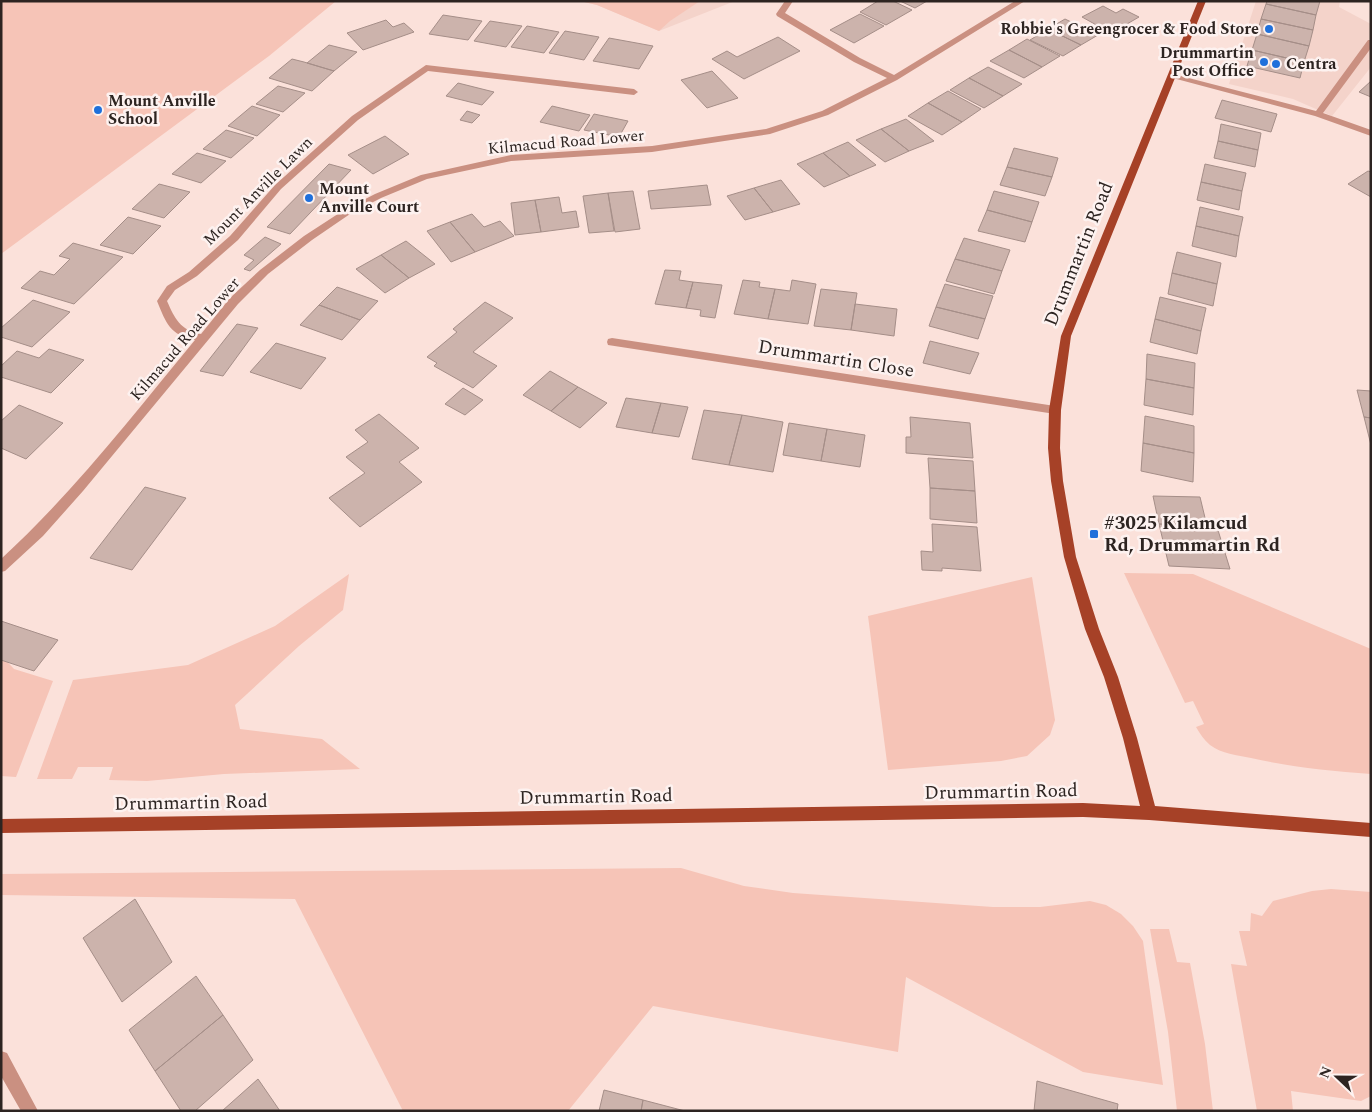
<svg xmlns="http://www.w3.org/2000/svg" width="1372" height="1112" font-family="Spectral,serif">
<style>
.built{fill:#f4d3ca}
.green{fill:#f6c4b7}
.building{fill:#ccb3ac;stroke:#a58e88}
.lines{fill:none;stroke-linecap:round;stroke-linejoin:round}
.minor{fill:#ca9081;fill-rule:evenodd}
.major{fill:#a64127;fill-rule:evenodd}
.poi-dot{fill:#1f70db;stroke:#fdf2f0;stroke-width:2}
.labels{text-anchor:middle;dominant-baseline:central;stroke-width:5;stroke-linejoin:round;paint-order:stroke}
.far-poi-label{font-size:16px;font-weight:bold;fill:#2d2421;stroke:#fdf2f0;text-anchor:start}
.far-street-label{font-size:16px;fill:#2d2421;stroke:#fdf2f0}
.street-label{font-size:19px;fill:#2d2421;stroke:#fdf2f0}
.poi-label{font-size:19px;font-weight:bold;fill:#2d2421;stroke:#fdf2f0;text-anchor:start}
</style>
<rect width="100%" height="100%" fill="#fbe1da"/>
<path class="built" d="M580,1H735L659,31L597,5Z
M1256,1H1340L1339,7L1371,24V67L1332,116L1293,99L1229,84Z"/>
<path class="green" d="M1,1H336L269,56L1,254Z
M580,1H700L670,21L659,31L597,5Z
M1124,573L1193,574L1371,649V774C1330,771 1291,767 1251,758C1237,755 1222,754 1210,745C1204,740 1200,734 1196,727L1204,724L1193,701L1185,703Z
M349,574L343,610L299,646L235,705L240,729L322,739L360,769L224,774L147,781L109,780L113,767H78L72,779H37L73,680L188,665L275,626Z
M1032,577L1055,720L1050,735L1027,756L1001,761L888,770L868,616Z
M1,655L14,669L53,681L16,777L1,776Z
M681,868L744,886L793,893L993,907H1040L1090,901L1106,905L1121,914L1133,926L1143,941L1163,1085L1083,1072L906,977L898,1052L653,1006L568,1111H403L295,899L1,895V874Z
M1331,889L1371,892V1096L1361,1101L1291,1091L1293,1111H1257L1231,964L1247,966L1239,931H1250L1251,913L1262,916L1273,901L1312,891Z
M1150,929H1169L1177,962L1190,963L1205,1044L1213,1111H1177L1168,1032Z"/>
<path class="building" d="M878,1H893L912,10L886,25L860,12Z
M900,1H927L915,8Z
M1267,1H1320L1316,15L1266,4Z
M1266,4L1316,15L1313,30L1261,19Z
M1103,6L1116,13L1123,9L1139,17L1108,35L1097,29L1100,27L1082,17Z
M860,14L884,26L854,43L830,30Z
M443,15L482,21L468,40L429,34Z
M1065,19L1098,35L1081,45L1048,29Z
M1261,19L1313,30L1309,46L1257,34Z
M386,20L393,27L404,23L414,32L363,50L347,33Z
M490,21L522,26L506,47L474,41Z
M527,26L559,32L544,53L511,47Z
M1048,29L1081,45L1063,56L1030,40Z
M565,31L599,37L584,60L549,53Z
M1257,34L1309,46L1304,62L1252,50Z
M778,37L800,51L744,79L712,59L727,51L737,57Z
M609,38L653,46L639,69L593,61Z
M1027,39L1060,56L1042,67L1009,50Z
M329,45L357,52L334,71L307,63Z
M1009,50L1042,67L1024,78L990,61Z
M1252,50L1304,62L1300,78L1247,66Z
M292,59L304,62L334,71L312,91L269,78Z
M988,67L1022,84L1003,96L969,78Z
M712,71L738,98L707,108L681,80Z
M969,78L1003,96L984,108L950,90Z
M1371,81V97L1359,92Z
M458,83L494,92L482,105L446,96Z
M278,86L305,93L283,112L256,104Z
M948,91L981,109L962,122L928,103Z
M1222,100L1277,114L1271,132L1215,118Z
M928,103L962,122L942,135L908,116Z
M252,106L280,115L257,136L228,126Z
M552,106L590,115L579,131L540,122Z
M467,111L480,115L472,123L460,120Z
M594,114L628,121L619,137L584,130Z
M906,119L934,141L909,151L881,129Z
M1221,124L1261,133L1258,150L1218,141Z
M881,129L909,151L885,162L856,140Z
M226,130L254,138L231,158L203,149Z
M385,136L409,154L373,174L348,155Z
M1218,141L1258,150L1255,167L1214,158Z
M848,142L876,165L850,176L823,153Z
M1014,148L1058,158L1052,177L1007,167Z
M197,153L226,161L201,183L172,174Z
M823,153L850,176L824,187L797,164Z
M329,164L351,170L290,234L267,227Z
M1205,164L1246,173L1242,191L1201,182Z
M1007,167L1052,177L1045,196L1000,185Z
M1368,171L1371,172V197L1348,184Z
M781,180L800,204L773,212L754,188Z
M1201,182L1242,191L1239,210L1197,200Z
M159,184L190,192L164,218L132,209Z
M707,185L711,205L651,209L648,191Z
M754,188L773,212L745,220L727,196Z
M633,191L640,229L615,232L608,193Z
M994,191L1039,202L1032,222L987,210Z
M608,193L614,231L589,233L583,196Z
M559,197L562,213L576,211L579,227L541,232L535,200Z
M535,200L541,232L515,235L511,203Z
M1200,207L1243,217L1239,236L1196,226Z
M987,210L1032,222L1025,242L978,231Z
M472,214L484,227L500,221L514,236L475,252L450,222Z
M128,217L161,226L133,254L100,245Z
M450,222L475,252L451,262L427,231Z
M1196,226L1239,236L1236,257L1192,246Z
M265,237L281,244L250,271L244,269L254,260L244,255Z
M964,238L1010,250L1002,271L955,259Z
M406,241L435,264L409,278L381,255Z
M73,243L123,257L74,304L21,288L40,271L54,275L70,259L59,256Z
M1177,252L1221,263L1217,284L1172,273Z
M381,255L409,278L385,293L356,269Z
M955,259L1002,271L994,294L946,281Z
M665,270L681,271L679,280L693,282L686,308L655,304Z
M1172,273L1217,284L1213,306L1168,294Z
M743,280L760,282L759,287L775,289L768,319L734,314Z
M792,280L816,284L808,324L768,319L775,289L790,291Z
M693,282L722,285L715,318L700,316L701,310L686,308Z
M945,284L993,296L985,319L936,307Z
M337,287L378,301L360,320L319,305Z
M821,289L857,293L851,330L814,326Z
M1160,297L1206,308L1201,331L1155,319Z
M33,300L70,312L32,347L1,337V328Z
M485,302L513,318L473,352L497,366L473,388L434,366L437,363L427,357L457,332L453,329Z
M855,304L897,309L894,336L851,330Z
M319,305L360,320L342,340L300,325Z
M936,307L985,319L978,339L929,326Z
M1155,319L1201,331L1197,354L1150,342Z
M237,324L258,328L223,376L200,371Z
M930,341L979,353L970,374L923,363Z
M276,343L326,358L301,389L250,372Z
M49,349L84,360L51,393L1,377V366L17,351L39,358Z
M1147,354L1195,363L1194,388L1146,379Z
M550,371L578,387L551,411L523,395Z
M1146,379L1194,388L1193,415L1144,405Z
M578,387L607,403L580,428L551,411Z
M463,388L483,400L465,415L445,404Z
M1357,390L1371,391V418L1364,417Z
M626,398L661,403L652,433L616,427Z
M661,403L688,407L679,437L652,433Z
M19,405L63,423L26,459L1,448V421Z
M704,410L742,415L729,465L692,459Z
M379,414L419,448L399,462L422,482L360,527L329,498L365,473L346,457L368,442L355,430Z
M742,415L783,422L773,472L729,465Z
M1145,416L1194,426V453L1143,443Z
M910,417L970,423L973,458L906,453V437H911Z
M1364,417L1371,418V445Z
M789,423L827,429L821,461L783,455Z
M827,429L865,435L860,467L821,461Z
M1143,443L1194,453L1193,482L1141,471Z
M928,458L973,461L975,491L930,488Z
M145,487L186,498L132,570L90,558Z
M930,488L975,491L977,523L930,519Z
M1153,496L1200,497L1207,526L1159,524Z
M932,524L977,527L981,571L942,568V571L922,570L921,551L933,552Z
M1159,524L1217,527L1230,569L1169,566Z
M1,621L58,640L34,671L1,660Z
M135,899L172,962L122,1002L83,938Z
M196,976L223,1015L155,1071L129,1030Z
M223,1015L253,1060L195,1111H181L155,1071Z
M258,1079L280,1111H222Z
M1037,1081L1118,1104L1117,1111H1034Z
M604,1090L643,1100L641,1111H599Z
M643,1100L685,1111H641Z"/>
<g class="lines">
<path class="minor" d="M785,1H793L785,13L860,58L894,75L1015,1H1025L897,80L828,115L770,134L652,152L511,161L427,179L381,198L350,214L312,240L268,274L238,304L83,491L43,536L5,571L1,572V559C73,493 133,415 195,340C170,335 166,323 157,301L167,286L189,272L230,236L275,185L352,116L426,65L634,89L638,92L634,95L428,71L358,120L281,189L238,240L197,276L175,290L167,301C175,319 180,330 201,334L230,298L260,270L304,236L344,210L375,194L421,175L511,155L652,146L766,129L822,111L887,78L854,62L777,16L776,14Z
M1368,40H1371V48L1323,113L1371,130V136L1315,116L1169,77L1173,74L1316,111Z
M612,338L1055,406L1061,410L1055,414L608,345L607,342L608,339Z
M1,1051L7,1053L38,1111H21L1,1076Z"/>
<path class="major" d="M1198,1H1206L1071,336L1061,410L1060,448L1063,481L1076,557L1099,629L1118,677L1137,738L1155,806L1371,823V837L1149,820L1083,817L1,833V819L1083,803L1140,806L1123,738L1104,677L1085,629L1064,557L1051,481L1048,448L1049,410L1061,336Z"/>
</g>
<g class="poi-dot">
<circle cx="1269" cy="29" r="5"/>
<circle cx="1264" cy="62" r="5"/>
<circle cx="1276" cy="64" r="5"/>
<circle cx="98" cy="110" r="5"/>
<circle cx="309" cy="198" r="5"/>
<rect x="1089" y="529" width="10" height="10" rx="2.5"/>
</g>
<g class="labels">
<g class="far-poi-label">
<text x="1259" y="29" text-anchor="end">Robbie's Greengrocer &amp; Food Store</text>
<text x="1254" y="53" text-anchor="end">Drummartin<tspan x="1254" dy="18">Post Office</tspan></text>
<text x="1286" y="64">Centra</text>
<text x="108" y="101">Mount Anville<tspan x="108" dy="18">School</tspan></text>
<text x="319" y="189">Mount<tspan x="319" dy="18">Anville Court</tspan></text>
</g>
<g class="far-street-label">
<text transform="translate(566 142) rotate(-5)">Kilmacud Road Lower</text>
<text transform="translate(258 191) rotate(-45)">Mount Anville Lawn</text>
<text transform="translate(185 339) rotate(-49)">Kilmacud Road Lower</text>
</g>
<g class="street-label">
<text transform="translate(1079 254) rotate(-68)">Drummartin Road</text>
<text transform="translate(836 359) rotate(9)">Drummartin Close</text>
<text transform="translate(1001 792) rotate(-1)">Drummartin Road</text>
<text transform="translate(596 797) rotate(-1)">Drummartin Road</text>
<text transform="translate(191 803) rotate(-1)">Drummartin Road</text>
</g>
<g class="poi-label">
<text x="1104" y="523">#3025 Kilamcud<tspan x="1104" dy="22">Rd, Drummartin Rd</tspan></text>
</g>
</g>
<rect width="1372" height="1112" fill="none" stroke="#2d2421" stroke-width="5"/>
<g transform="translate(1337 1077) rotate(292)" stroke="#fdf2f0" stroke-width="4" paint-order="stroke">
<path d="M0-4L9 19L0 12L-9 19Z" fill="#2d2421"/>
<text y="-8" font-size="14" font-weight="bold" text-anchor="middle" fill="#2d2421">N</text>
</g>
</svg>
